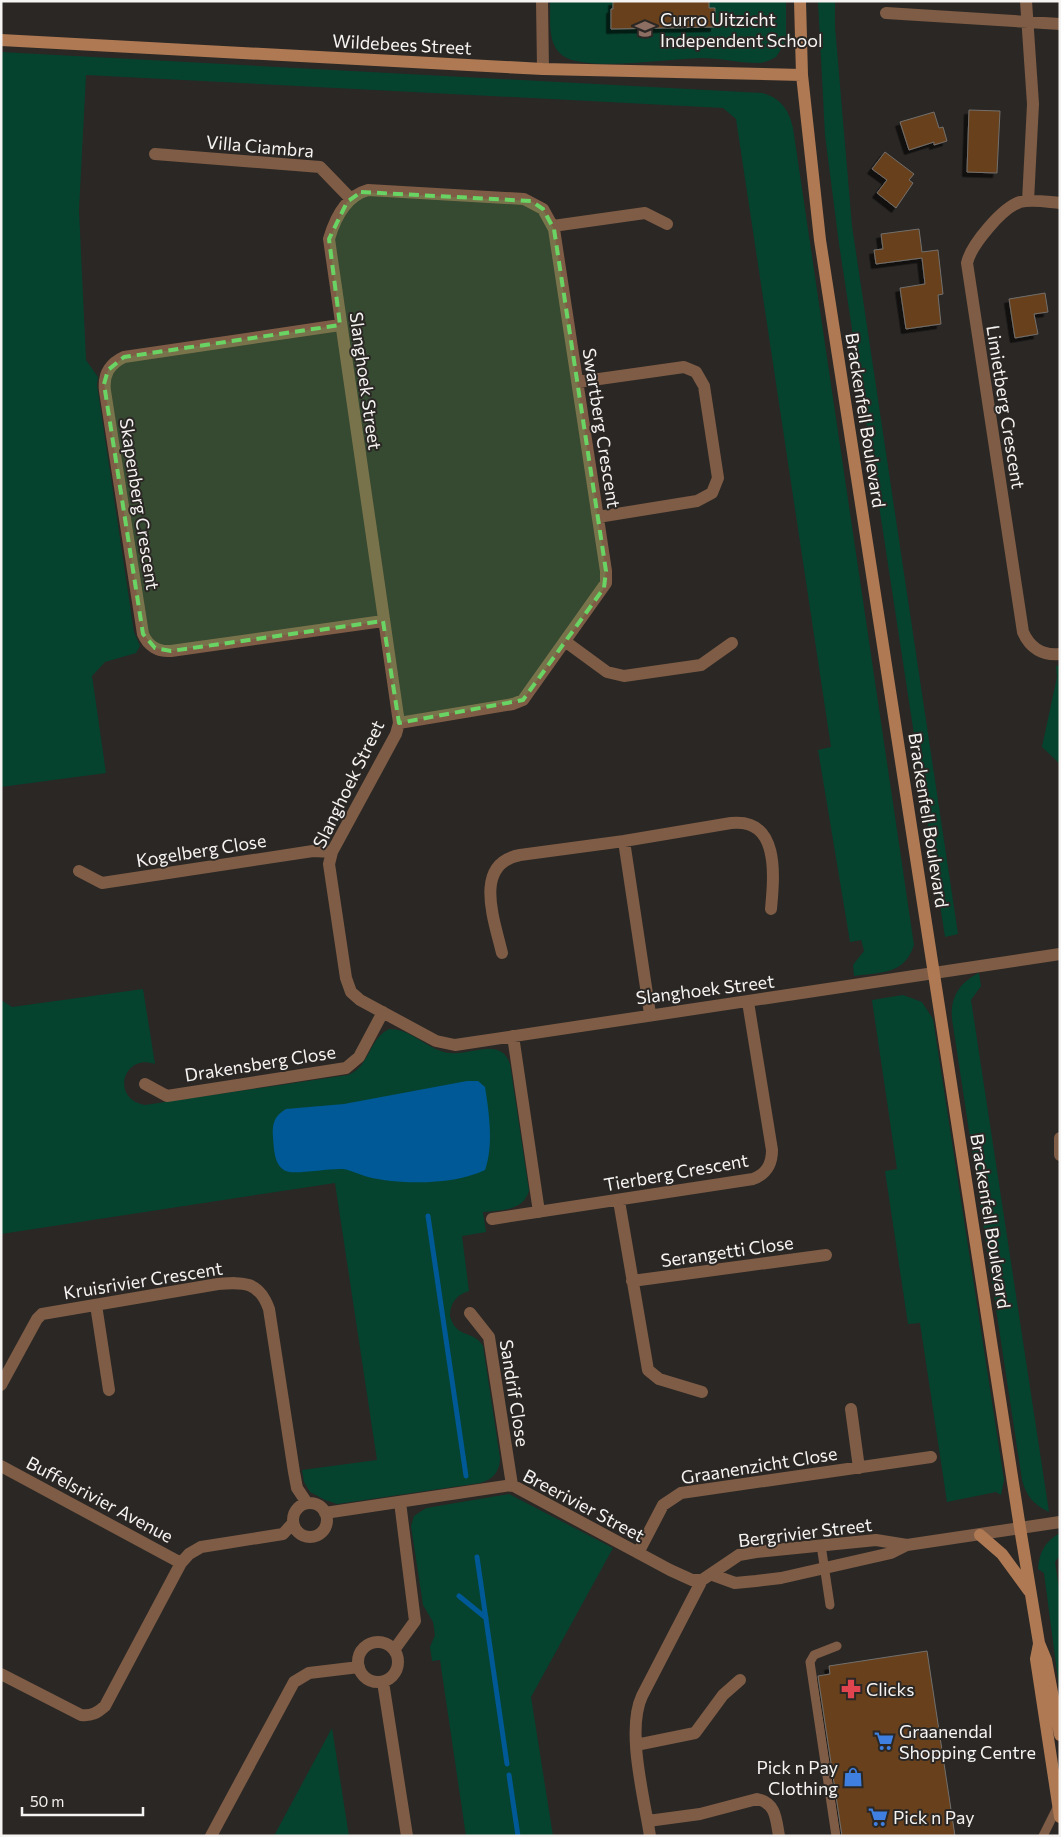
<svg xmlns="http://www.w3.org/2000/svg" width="1061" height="1837" font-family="Commissioner,sans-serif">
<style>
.green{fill:#06432f}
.water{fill:#005997}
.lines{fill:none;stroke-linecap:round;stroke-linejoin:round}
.stream{stroke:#005997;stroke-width:5}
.building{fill:#67411a;stroke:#736f6c;filter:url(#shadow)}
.lane{stroke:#7e5c45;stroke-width:9}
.street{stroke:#7e5c45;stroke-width:12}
.secondary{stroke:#ae7953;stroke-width:12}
.marked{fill:#69d464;fill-opacity:0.2;stroke:#69d464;stroke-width:4;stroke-dasharray:10 6;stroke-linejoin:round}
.labels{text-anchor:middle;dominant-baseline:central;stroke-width:4;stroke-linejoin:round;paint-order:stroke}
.poi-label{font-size:18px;fill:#f6f4f2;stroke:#2a2725;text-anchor:start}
.street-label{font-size:18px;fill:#f6f4f2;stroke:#2a2725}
</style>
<defs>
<filter id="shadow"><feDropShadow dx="-4.5" dy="4.5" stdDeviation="0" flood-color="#0009"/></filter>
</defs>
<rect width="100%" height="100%" fill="#2a2725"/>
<path class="green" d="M550,1H786V41L776,57C770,60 765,63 758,63C739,63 720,58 701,58C670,59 588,71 565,57C546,46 551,20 550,1Z
M818,1H835V27L852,226L958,934L945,937L839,244L825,135Z
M1,52L762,93C781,98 789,110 793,128L914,945C904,975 882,972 854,976L853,965L864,951L861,940L850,942L818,750L831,747L736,119L723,108L86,75L79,210L86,360L98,377L97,385L134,632L140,646L136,653L105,662L92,676L106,773L1,787Z
M1060,665V764L1042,747L1057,677L1056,666Z
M979,973L981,986L971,1000L1049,1512C1034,1505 1026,1496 1022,1480L952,1019C950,997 960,982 979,973Z
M143,989L155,1064C123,1053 110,1099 145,1105L348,1075C370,1067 369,1038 389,1029C411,1028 428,1051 450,1053C471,1056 500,1036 510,1064L529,1191C523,1211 501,1210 483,1212L486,1232L462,1236L469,1291C456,1295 450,1303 450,1316C456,1339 474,1330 483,1346L500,1458C500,1471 493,1480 480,1483L337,1504L325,1500L310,1492L304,1482L302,1470L377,1460L335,1183L1,1234V1000L12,1007Z
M903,995L922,1002L933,1019L1004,1480L1001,1495L996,1492L947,1502L920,1323L908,1324L885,1171L897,1169L872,1000Z
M509,1494L613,1548L531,1697L553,1836H466L440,1660L432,1661L430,1647L435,1635L433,1622L423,1605L411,1526L414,1516L426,1508Z
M1060,1533V1555L1055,1562L1060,1596V1695L1044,1573L1038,1569C1039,1553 1045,1541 1060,1533Z
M332,1728L349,1836H274Z"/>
<path class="water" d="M467,1081H478L485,1087C489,1112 494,1146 485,1170C454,1185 402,1185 368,1177C360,1175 351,1170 343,1169C329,1168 294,1175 286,1171C274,1166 274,1149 273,1137C272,1124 274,1116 286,1109L344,1104Z"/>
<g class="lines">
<path class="stream" d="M428,1216L466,1476
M477,1557L507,1764
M459,1596L486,1618
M509,1775L518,1836"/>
</g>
<path class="building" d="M613,1H709V8H715V27L611,29V9H613Z
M969,110L1000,111L997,173L967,172Z
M934,112L939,128L943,127L947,141L934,145V142L909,150L900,122Z
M885,152L914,174L909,180L913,183L896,208L877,193L887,180L872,169Z
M919,229L922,252L938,250L943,294L938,295L941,324L906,329L900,288L925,284L922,258L876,264L874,250L883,249L881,234Z
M1045,293L1048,312L1034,314L1038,334L1015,338L1009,299Z
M927,1651L955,1836H842L818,1676L830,1674L829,1666Z"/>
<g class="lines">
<path class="lane" d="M821,1545L830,1605
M836,1836L810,1662L814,1655L837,1646
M1043,1836L1058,1806"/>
<path class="street" d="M542,1L543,69
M1026,1L1033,104L1028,201
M886,13L1060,24
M155,154L320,167L350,198
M1060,203C1047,202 1033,199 1020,202C1002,208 971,245 967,263L1023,632C1030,648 1043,656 1060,654
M553,226L645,213L667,224
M340,325L124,357C109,364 103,375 105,391L143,634C148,646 158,652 171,651L383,621
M578,382L684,367L696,372L704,386L718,478L712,493L697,501L598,517
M566,642L607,672L624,676L701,665L732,643
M399,723L513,704L523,700L606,583V571L554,229L543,209L524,199L368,190C346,196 335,218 329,239L399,723L396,734L332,852L329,864L346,978L351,992L360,1000L436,1041L455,1045L1060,954
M624,841L650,1014
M79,871L102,883L313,851L332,852
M502,953C495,922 472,864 520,855L624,841L731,823C780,818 774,876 771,909
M513,1036L539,1212
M145,1084L167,1096L346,1068L359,1057L383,1012
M1060,1138V1155
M619,1201L648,1370L659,1379L702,1392
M492,1219L753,1179C766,1174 772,1165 772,1150L748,1002
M632,1281L826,1255
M96,1305L109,1390
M470,1313L489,1337L512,1485
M1,1385L37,1319L42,1314L218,1284C244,1282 259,1281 269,1309L294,1472L297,1488L307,1503
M851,1409L859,1468
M1,1466L181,1563
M293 1520a17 17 0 1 1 34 0a17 17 0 1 1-34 0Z
M325,1513L512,1485L670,1570L692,1580H702L739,1555L756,1552L876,1540L907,1545
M638,1553L663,1505L681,1493L931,1457
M713,1575L735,1583L756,1581L781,1578L891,1553L907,1545L1060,1522
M358 1662a20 20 0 1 1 40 0a20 20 0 1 1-40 0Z
M394,1650L415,1621L400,1502
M1,1674L81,1715C92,1716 97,1713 105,1706L181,1563L189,1554L201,1547L283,1534L293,1523
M383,1682L407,1836
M636,1745L695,1733L723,1695L740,1680
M648,1821L700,1814L757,1799C776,1803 776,1819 779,1836
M211,1836L294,1682L309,1673L359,1667
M650,1836C644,1797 626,1730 642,1696L702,1580"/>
<path class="secondary" d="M800,1L802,75L820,240L1020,1528L1039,1643L1046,1660L1060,1735
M1,40L543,69L802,75
M980,1535L1002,1554L1029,1591
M1039,1644L1036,1659L1060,1817"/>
</g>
<path class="marked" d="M361,192L531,201L543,209L554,229L606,571L604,588L523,700L399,723L383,621L171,651L155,648L143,634L104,384L108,370L124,357L340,325L329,239L347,202Z"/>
<defs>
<symbol id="school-bare" viewBox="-9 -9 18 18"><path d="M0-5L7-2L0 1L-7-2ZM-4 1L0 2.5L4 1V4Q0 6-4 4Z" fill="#8d6e63" stroke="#2a2725" stroke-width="2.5" paint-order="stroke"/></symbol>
<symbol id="pharmacy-bare" viewBox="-9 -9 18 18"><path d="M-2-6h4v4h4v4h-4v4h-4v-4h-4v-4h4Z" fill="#e0444e" stroke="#2a2725" stroke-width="2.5" paint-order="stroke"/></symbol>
<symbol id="supermarket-bare" viewBox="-9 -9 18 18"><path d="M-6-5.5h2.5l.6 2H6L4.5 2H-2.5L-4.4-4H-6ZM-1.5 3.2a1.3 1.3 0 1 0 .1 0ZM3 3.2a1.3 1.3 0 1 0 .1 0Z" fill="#3f7fe0" stroke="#2a2725" stroke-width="2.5" paint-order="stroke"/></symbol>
<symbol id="shop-bare" viewBox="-9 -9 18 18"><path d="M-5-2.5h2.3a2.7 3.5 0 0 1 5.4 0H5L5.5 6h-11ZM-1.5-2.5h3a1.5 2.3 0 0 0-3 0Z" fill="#3f7fe0" stroke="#2a2725" stroke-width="2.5" paint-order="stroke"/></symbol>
</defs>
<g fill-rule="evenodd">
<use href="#school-bare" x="631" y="15" width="28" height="28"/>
<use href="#pharmacy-bare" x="837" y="1675" width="28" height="28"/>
<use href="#supermarket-bare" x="870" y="1727" width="28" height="28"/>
<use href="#shop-bare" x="839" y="1763" width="28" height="28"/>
<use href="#supermarket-bare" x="864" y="1803" width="28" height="28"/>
</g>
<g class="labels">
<g class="poi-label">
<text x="660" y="19">Curro Uitzicht<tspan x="660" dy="21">Independent School</tspan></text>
<text x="866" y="1689">Clicks</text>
<text x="899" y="1731">Graanendal<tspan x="899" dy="21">Shopping Centre</tspan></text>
<text x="838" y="1767" text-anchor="end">Pick n Pay<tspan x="838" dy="21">Clothing</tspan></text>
<text x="893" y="1817">Pick n Pay</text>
</g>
<g class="street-label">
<text transform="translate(402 44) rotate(3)">Wildebees Street</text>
<text transform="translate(260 146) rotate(5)">Villa Ciambra</text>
<text transform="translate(366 381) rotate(82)">Slanghoek Street</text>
<text transform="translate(1006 407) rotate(81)">Limietberg Crescent</text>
<text transform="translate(866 420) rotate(81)">Brackenfell Boulevard</text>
<text transform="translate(602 428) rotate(81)">Swartberg Crescent</text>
<text transform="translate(140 504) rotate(81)">Skapenberg Crescent</text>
<text transform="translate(348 784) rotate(-64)">Slanghoek Street</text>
<text transform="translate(929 820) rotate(81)">Brackenfell Boulevard</text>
<text transform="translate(201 850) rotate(-9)">Kogelberg Close</text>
<text transform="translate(705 989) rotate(-7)">Slanghoek Street</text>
<text transform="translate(260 1063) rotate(-9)">Drakensberg Close</text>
<text transform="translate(676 1172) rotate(-10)">Tierberg Crescent</text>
<text transform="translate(991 1221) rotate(81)">Brackenfell Boulevard</text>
<text transform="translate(727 1251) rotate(-8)">Serangetti Close</text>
<text transform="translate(143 1280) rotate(-9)">Kruisrivier Crescent</text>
<text transform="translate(515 1393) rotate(81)">Sandrif Close</text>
<text transform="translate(759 1465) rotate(-9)">Graanenzicht Close</text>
<text transform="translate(100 1499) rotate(28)">Buffelsrivier Avenue</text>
<text transform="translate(584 1505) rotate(28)">Breerivier Street</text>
<text transform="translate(805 1532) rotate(-7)">Bergrivier Street</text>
</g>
</g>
<rect width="1061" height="1837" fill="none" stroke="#f6f4f2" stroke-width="5"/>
<path d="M22 1807v8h121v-8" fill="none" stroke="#f6f4f2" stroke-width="2.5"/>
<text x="30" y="1807" font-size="15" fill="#f6f4f2" stroke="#2a2725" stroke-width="4" paint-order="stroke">50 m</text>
</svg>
